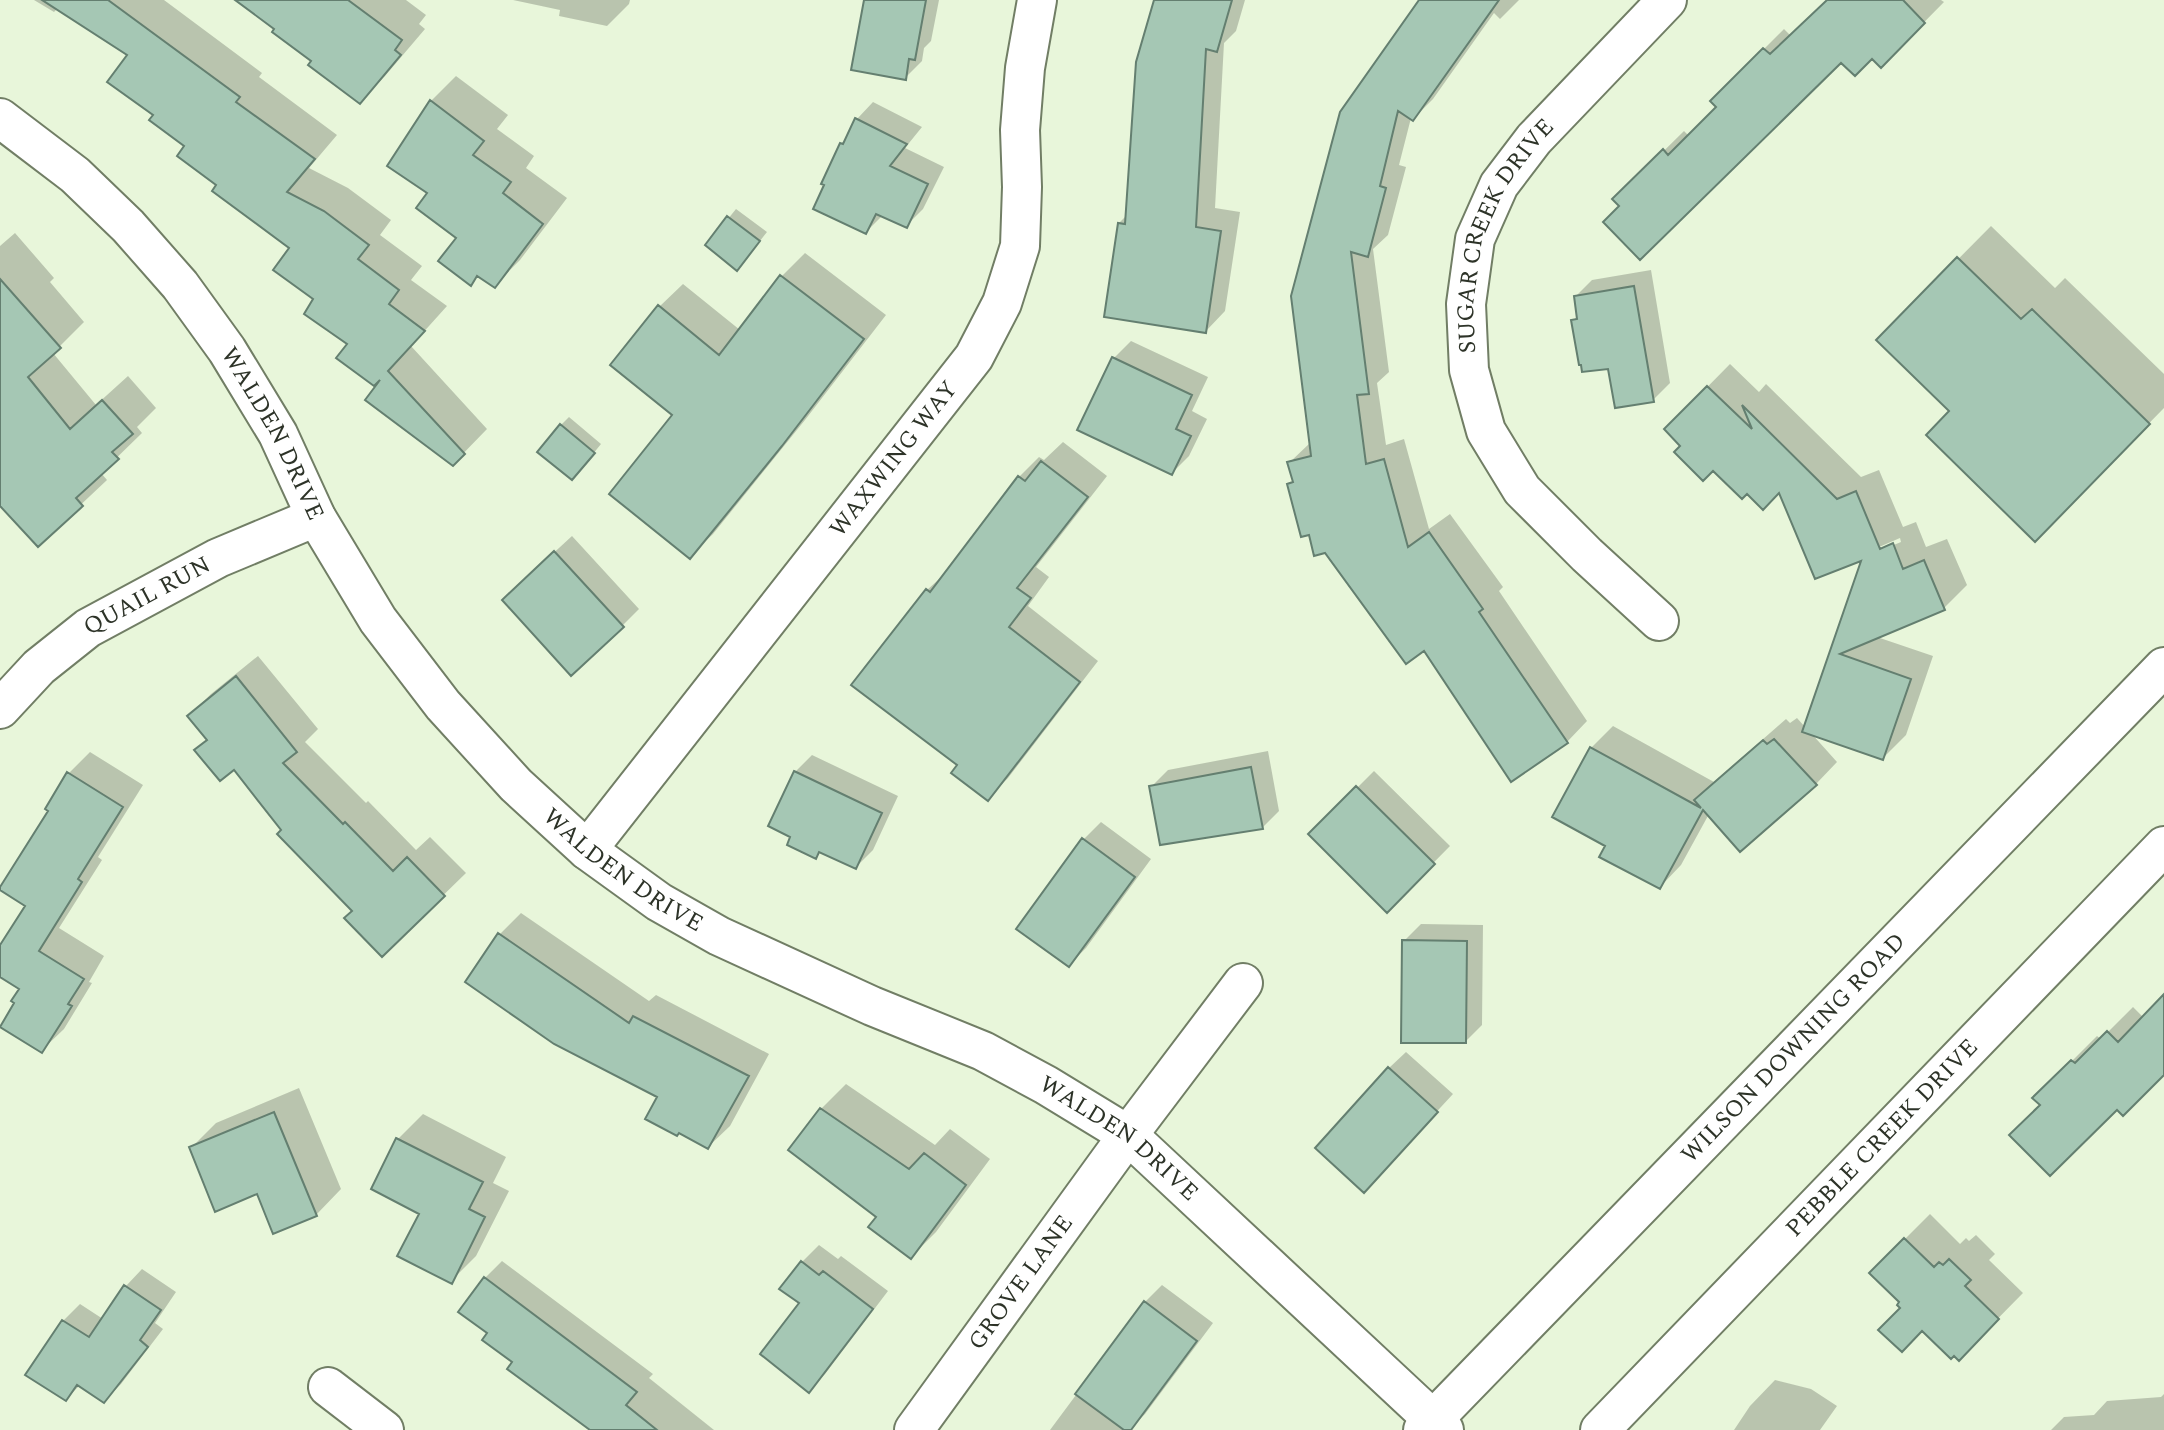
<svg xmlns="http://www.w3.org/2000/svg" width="2164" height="1430" font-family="Spectral,serif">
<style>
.shadow{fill:#0003;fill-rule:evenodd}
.building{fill:#a5c7b4;stroke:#647f70;stroke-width:2}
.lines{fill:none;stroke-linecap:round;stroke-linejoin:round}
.minor-casing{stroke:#717e65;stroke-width:42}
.tertiary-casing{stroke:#717e65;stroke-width:42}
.minor{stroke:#fff;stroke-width:38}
.tertiary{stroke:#fff;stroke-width:38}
.labels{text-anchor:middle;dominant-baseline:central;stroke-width:7;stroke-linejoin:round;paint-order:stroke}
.street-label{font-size:24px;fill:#2d3328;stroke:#fcfff9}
</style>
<rect width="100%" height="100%" fill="#e8f6da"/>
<path class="shadow" d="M34,0H164L262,73L259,77L337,135L309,168L348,188L391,220L380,235L422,266L411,280L447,306L411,346L487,429L453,464L385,375L350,343L315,299L292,247L218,184L186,146L155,115L130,54L58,8L54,12Z
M238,0H406L426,15L419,24L425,29L385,76L360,101L277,29Z
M513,0H630L629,4L607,26L559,16L560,10Z
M866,0H939L931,41L924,48L922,61L905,78Z
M1155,0H1245L1236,31L1224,43L1215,208L1240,212L1225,311L1206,331L1119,223L1127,215Z
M1426,0H1519L1500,19L1494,13L1433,99L1413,119L1411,118L1399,165L1406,167L1388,235L1373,249L1389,372L1377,383L1386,445L1404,439L1429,529L1450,514L1503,587L1499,591L1587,721L1567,742L1424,649L1310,533L1289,485L1294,480L1289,463L1311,442L1292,296Z
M1827,0H1941L1944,2L1881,66L1872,57L1841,60L1621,206L1615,199L1684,131L1689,136L1718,107L1712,101L1784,29L1791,36Z
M456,76L508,115L497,129L534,156L526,168L567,198L520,260L495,285L479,275L471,283L458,238L430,193L431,101Z
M873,102L922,127L905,148L944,167L923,209L906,226L883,215L866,232L827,184L823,183L842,144L847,138L857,119Z
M736,209L767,232L745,260L707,245Z
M1991,226L2055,288L2065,278L2164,374V408L2067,507L1951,411L1878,340Z
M15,233L54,278L50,282L84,322L53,353L96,405L128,376L156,408L137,427L142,433L101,473L107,480L38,545L0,503V246Z
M805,253L886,315L805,420L713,534L689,557L659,307L683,284L740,330L782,276Z
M1651,270L1670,383L1653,400L1609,367L1573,321L1579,315L1575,297L1592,280Z
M1131,341L1208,377L1192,411L1207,419L1189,456L1172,473L1080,429L1114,358Z
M1730,364L1759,392L1766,384L1861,477L1879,470L1903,527L1916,522L1926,547L1947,539L1967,585L1944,608L1877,637L1933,656L1906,735L1883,758L1811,733L1837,762L1816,784L1709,814L1681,865L1660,887L1608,845L1591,748L1613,726L1714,782L1786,719L1790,723L1797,718L1805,727L1864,558L1780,490L1747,492L1683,446L1666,429ZM1900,538L1901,542L1879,551V547Z
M569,417L601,444L580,470L561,425Z
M1063,442L1107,476L1036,567L1049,577L1028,606L1098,661L1008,778L988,798L959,764L927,590L948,571L1019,477L1039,457L1044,460Z
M572,536L639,609L622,626L521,583Z
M258,656L318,729L305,742L366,803L368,801L416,850L430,837L466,873L382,955L354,910L283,830L234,768L196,750L208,739L189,716L211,694Z
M1268,751L1279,811L1262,828L1151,787L1168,770Z
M90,752L143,785L98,857L102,860L59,928L104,956L89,982L92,983L64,1029L42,1050L16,1003L21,988L0,975V948L27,905L51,811L69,773Z
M812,755L898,796L873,850L856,867L821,851L816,857L795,772Z
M1374,771L1450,846L1387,910L1311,834Z
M1101,822L1151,859L1086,948L1069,965L1019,928L1084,839Z
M521,913L649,1001L656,995L769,1054L730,1126L708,1147L500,934Z
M1421,924L1483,925L1482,1025L1465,1042L1404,941Z
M2164,996V1073L2117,1108L2042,1105L2035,1098L2097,1036L2101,1039L2133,1007L2144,1018Z
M1406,1052L1453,1094L1380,1173L1389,1068Z
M846,1084L935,1145L950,1129L990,1159L936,1232L911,1257L878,1216L821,1109Z
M299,1088L341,1189L316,1215L258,1192L191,1148L216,1123Z
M423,1114L506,1157L493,1183L509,1191L476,1256L451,1281L421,1213L398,1139Z
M1930,1214L1960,1244L1966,1238L1969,1241L1976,1235L1995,1254L1989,1260L2023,1293L1959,1358L1903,1308L1901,1302L1871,1273Z
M819,1245L838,1259L841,1256L888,1291L825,1374L809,1390L802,1303V1262Z
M502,1261L653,1374L649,1378L714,1430H592L514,1362L489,1333L460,1312L485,1278Z
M142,1269L176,1292L155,1323L163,1329L121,1384L104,1401L80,1385L66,1399L63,1321L80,1304L103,1319L126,1286Z
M1162,1285L1213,1323L1145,1414L1129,1430H1050L1145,1302Z
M1775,1380L1811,1389L1837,1406L1820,1430H1734L1750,1406Z
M2164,1394V1430H2051L2064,1417L2094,1415L2107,1401L2161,1397Z"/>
<path class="building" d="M42,0H108L240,97L236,102L315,159L287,192L324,211L369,245L358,259L399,290L389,304L425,331L388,371L465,454L453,466L365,400L380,380L374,386L336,358L347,344L304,314L313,299L273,270L289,248L212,191L216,185L177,156L184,146L149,120L153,115L107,82L127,55Z
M235,0H348L402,40L395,50L401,55L360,104L308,65L311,61L272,32L274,29Z
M864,0H926L915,60L909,59L906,80L851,70Z
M1154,0H1232L1217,52L1206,49L1196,227L1221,231L1206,333L1104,317L1118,223L1125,224L1136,62Z
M1419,0H1499L1413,121L1398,111L1380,186L1386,188L1368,257L1351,252L1369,394L1357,395L1366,464L1384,459L1408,547L1429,532L1483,609L1479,612L1568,743L1511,782L1424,651L1406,664L1325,553L1314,556L1309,535L1301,537L1287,484L1293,482L1287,462L1311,456L1291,296L1340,112Z
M1827,0H1903L1925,23L1881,68L1872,59L1855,76L1841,63L1640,260L1603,222L1619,206L1612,199L1663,149L1668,155L1716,107L1710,101L1763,48L1770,54Z
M430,100L484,141L473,155L511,182L503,193L543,224L495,288L477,276L471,286L438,261L456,238L416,208L427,193L387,166Z
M855,118L907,144L890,166L928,184L907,228L876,214L866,234L813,209L824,185L821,184L840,143L843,144Z
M727,216L760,241L737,271L705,245Z
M1957,257L2021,319L2032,309L2150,424L2035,542L1926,435L1949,411L1876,340Z
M780,275L864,339L782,446L690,559L609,494L672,415L610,365L658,305L719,355Z
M0,279L61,348L28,377L70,429L102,400L133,434L112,452L119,459L76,498L83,506L38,547L0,506Z
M1634,286L1654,402L1615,408L1608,369L1582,372L1581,365H1579L1571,320L1577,319L1574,296Z
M1112,357L1192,395L1176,429L1191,436L1172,475L1077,430Z
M1707,386L1752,429L1742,405L1837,499L1856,491L1880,549L1893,543L1903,569L1924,560L1945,610L1840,654L1911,679L1883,760L1802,732L1861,561L1815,579L1779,493L1763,510L1747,494L1742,499L1713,471L1703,481L1674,452L1680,446L1664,429Z
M560,424L595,453L572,480L537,452Z
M1041,461L1088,497L1017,588L1031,598L1009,627L1080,682L988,801L951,773L957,765L851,685L926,589L930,592L1018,476L1025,481Z
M554,551L624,627L571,676L502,600Z
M236,676L297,752L283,763L343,824L345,822L393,871L407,857L445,896L382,957L344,918L352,911L277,834L281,830L234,770L220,781L194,750L207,740L187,716Z
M1774,739L1817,785L1740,852L1703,810L1660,889L1599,857L1605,846L1552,817L1590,747L1701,808L1694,800L1763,740L1767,744Z
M1251,767L1263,829L1160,845L1149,786Z
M794,771L882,813L856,869L819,852L816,859L787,845L790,837L768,826Z
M67,772L123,807L78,879L82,882L39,951L84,979L68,1004L72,1006L42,1053L0,1027L14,1003L11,1001L19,989L0,977V945L25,906L0,890V887L48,811L45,809Z
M1356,786L1435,864L1387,913L1308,834Z
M1082,838L1135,877L1069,967L1016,929Z
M498,933L629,1023L633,1016L749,1076L708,1149L679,1133L677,1136L645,1119L657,1097L554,1044L465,982Z
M1402,940L1467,941L1466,1043H1401Z
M2164,994V1075L2123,1116L2117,1110L2050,1176L2009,1135L2040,1105L2032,1098L2071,1060L2075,1063L2107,1031L2118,1042Z
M1388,1067L1438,1112L1364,1193L1315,1148Z
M820,1108L909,1169L924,1153L966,1185L911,1259L868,1227L876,1217L788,1150Z
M274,1112L317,1216L273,1234L257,1194L215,1212L189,1147Z
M396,1138L483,1182L469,1209L485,1217L452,1284L397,1256L419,1214L371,1189Z
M1904,1238L1934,1267L1939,1262L1943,1265L1949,1259L1971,1280L1965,1286L1999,1319L1959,1361L1954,1356L1951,1359L1922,1331L1902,1352L1878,1330L1900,1308L1897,1305L1899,1302L1869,1273Z
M801,1261L819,1275L823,1271L873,1309L809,1393L760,1354L799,1303L779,1289Z
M484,1277L637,1392L626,1405L657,1430H590L507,1369L512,1362L482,1340L487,1333L458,1312Z
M124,1285L161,1310L140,1340L148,1347L104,1403L77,1385L66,1401L25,1375L62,1320L89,1337Z
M1144,1301L1197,1341L1131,1430H1124L1075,1394Z"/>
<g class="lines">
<defs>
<g id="minor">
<path id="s1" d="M0,118L75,175L128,226L180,285L227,350L278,434L316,517L378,620L443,705L516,785L587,850L659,902L719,936L872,1006L983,1051L1046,1085L1128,1135L1444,1430"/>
<path id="s2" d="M1659,621L1587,555L1522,490L1486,431L1469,370L1466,304L1475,239L1499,185L1534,139L1667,0"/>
<path id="s3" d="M0,709L39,667L88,628L218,558L316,517"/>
<path id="s4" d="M587,850L974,357L1002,303L1020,246L1022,187L1020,130L1025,68L1037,0"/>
<path d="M328,1387L384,1430"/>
<path id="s5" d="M914,1430L1128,1135L1243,983"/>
<path id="s6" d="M1600,1430L2164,846"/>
</g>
<g id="tertiary">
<path id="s7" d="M1423,1430L2164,667"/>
</g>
</defs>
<use href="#minor" class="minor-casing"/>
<use href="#tertiary" class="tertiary-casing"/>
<use href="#minor" class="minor"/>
<use href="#tertiary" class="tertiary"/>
</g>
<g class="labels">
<g class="street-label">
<text stroke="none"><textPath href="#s2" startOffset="466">SUGAR CREEK DRIVE</textPath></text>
<text stroke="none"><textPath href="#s1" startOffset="422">WALDEN DRIVE</textPath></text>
<text stroke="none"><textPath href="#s4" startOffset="497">WAXWING WAY</textPath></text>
<text stroke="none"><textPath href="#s3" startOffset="187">QUAIL RUN</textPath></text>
<text stroke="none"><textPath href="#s1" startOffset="989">WALDEN DRIVE</textPath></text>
<text stroke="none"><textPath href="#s7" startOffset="532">WILSON DOWNING ROAD</textPath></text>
<text stroke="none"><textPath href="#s6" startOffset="406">PEBBLE CREEK DRIVE</textPath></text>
<text stroke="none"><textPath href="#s1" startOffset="1556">WALDEN DRIVE</textPath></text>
<text stroke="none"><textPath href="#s5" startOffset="182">GROVE LANE</textPath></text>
</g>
</g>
</svg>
